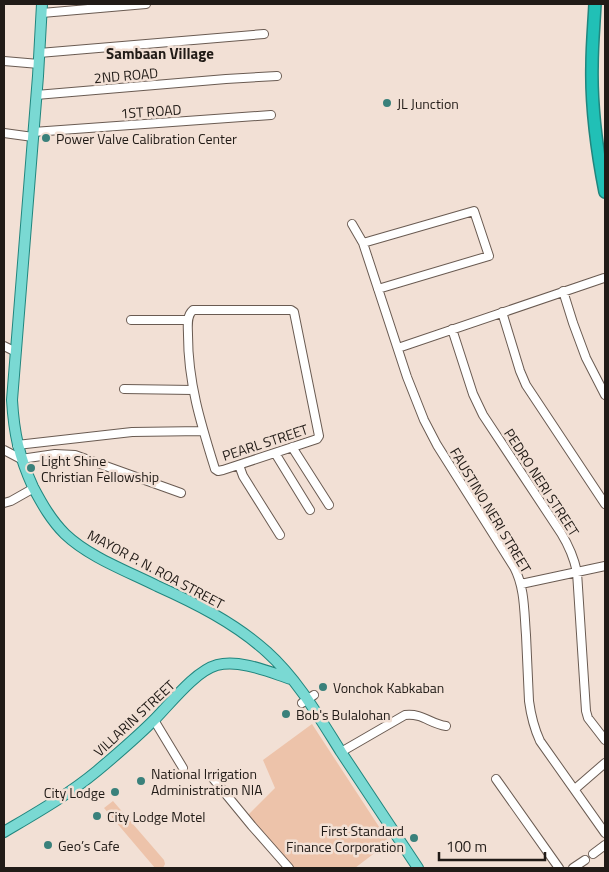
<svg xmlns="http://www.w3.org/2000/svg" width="609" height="872" font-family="'Titillium Web',sans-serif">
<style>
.green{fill:#edc3aa}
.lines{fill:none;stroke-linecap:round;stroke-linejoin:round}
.minor-casing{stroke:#6a5b52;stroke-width:10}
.major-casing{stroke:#21867e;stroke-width:12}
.highway-casing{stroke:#21867e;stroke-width:14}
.minor{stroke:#fff;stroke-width:8}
.major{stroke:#7ad9d3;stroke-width:10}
.highway{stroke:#21c0b6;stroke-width:11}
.poi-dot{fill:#3a817b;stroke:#f2e0d5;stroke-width:2}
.labels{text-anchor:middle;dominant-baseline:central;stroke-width:5;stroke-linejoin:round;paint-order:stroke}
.street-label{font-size:14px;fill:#211b17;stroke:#f2e0d5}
.poi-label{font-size:14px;fill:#211b17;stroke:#f2e0d5;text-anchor:start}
.neighbourhood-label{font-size:15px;font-weight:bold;fill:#211b17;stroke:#f2e0d5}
</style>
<rect width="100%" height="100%" fill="#f2e0d5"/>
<path class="green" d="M312,724L389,842L355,868H294L248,815L275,788L263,760Z
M113,801L164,860L165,864L163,868H155L104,808Z"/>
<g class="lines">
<defs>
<path id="minor" d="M42,13L146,4
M39,53L264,34
M4,61L39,64
M36,95L226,79L277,76
M33,132L271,115
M4,133L33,137
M352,224L363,243L407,377L424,420L437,445L514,567C525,588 524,611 526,635C527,657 528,679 529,701C531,716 534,728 540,741L605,833
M363,243L474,211L489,256L378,289
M563,291L573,323L586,358L605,395
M193,310H291L294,312L319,436L317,439L223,470L218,471L215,469C201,424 188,383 188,335C188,327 186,316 193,310Z
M502,312L520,371L526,385L605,504
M131,320H188
M452,329L473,394L483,415L561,533C569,546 574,558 577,572L586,711L588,718L605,740
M4,346L16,352
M398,348L604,278
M124,389L193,390
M17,445L132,432L203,431
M292,447L329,505
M4,450L21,459L55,454L75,455L181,493
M275,453L310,510
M239,465L243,476L280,535
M4,503L11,501L34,488
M521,584L605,566
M302,703L314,695
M154,720L183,768
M341,752L405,715C423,713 430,724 446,726
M211,776L252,826L289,868
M496,779L559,868
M575,789L605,763
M593,854L605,845
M573,868L585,860"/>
<path id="major" d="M42,4L38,76L12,400C14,434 19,456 33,487C42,504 51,520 65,534C89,557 127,571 157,586C195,603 235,623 267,652C298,680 319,717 341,752C367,791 392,829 418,868
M4,832C36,813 68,795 97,771C116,755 136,738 154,720C170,704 195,671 217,665C240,659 269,672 291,679"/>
<path id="highway" d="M595,4C594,24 592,45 592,66C591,108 597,151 605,192"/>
</defs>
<use href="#minor" class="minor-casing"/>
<use href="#major" class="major-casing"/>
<use href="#highway" class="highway-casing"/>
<use href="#minor" class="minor"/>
<use href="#major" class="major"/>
<use href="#highway" class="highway"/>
</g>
<g class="poi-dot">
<circle cx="387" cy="103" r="5"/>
<circle cx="46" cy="138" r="5"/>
<circle cx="31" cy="468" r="5"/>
<circle cx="323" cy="687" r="5"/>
<circle cx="286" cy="714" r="5"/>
<circle cx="141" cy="781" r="5"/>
<circle cx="115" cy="792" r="5"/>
<circle cx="97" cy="816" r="5"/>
<circle cx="414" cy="838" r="5"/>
<circle cx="48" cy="845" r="5"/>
</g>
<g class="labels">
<g class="street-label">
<text transform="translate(126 75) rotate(-5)">2ND ROAD</text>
<text transform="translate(151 111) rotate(-4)">1ST ROAD</text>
<text transform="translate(265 442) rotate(-18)">PEARL STREET</text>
<text transform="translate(542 482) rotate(57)">PEDRO NERI STREET</text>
<text transform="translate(491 510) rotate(59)">FAUSTINO NERI STREET</text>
<text transform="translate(156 569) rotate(28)">MAYOR P. N. ROA STREET</text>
<text transform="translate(134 718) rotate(-43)">VILLARIN STREET</text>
</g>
<g class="poi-label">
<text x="397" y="103">JL Junction</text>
<text x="56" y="138">Power Valve Calibration Center</text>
<text x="41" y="460">Light Shine<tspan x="41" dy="16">Christian Fellowship</tspan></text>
<text x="333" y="687">Vonchok Kabkaban</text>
<text x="296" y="714">Bob's Bulalohan</text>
<text x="151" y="773">National Irrigation<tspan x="151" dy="16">Administration NIA</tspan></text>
<text x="105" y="792" text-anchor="end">City Lodge</text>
<text x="107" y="816">City Lodge Motel</text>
<text x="404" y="830" text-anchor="end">First Standard<tspan x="404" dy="16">Finance Corporation</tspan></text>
<text x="58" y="845">Geo’s Cafe</text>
</g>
<g class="neighbourhood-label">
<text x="160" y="53">Sambaan Village</text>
</g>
</g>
<rect width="609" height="872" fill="none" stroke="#211b17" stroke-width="10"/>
<path d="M439 852v8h106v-8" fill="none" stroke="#211b17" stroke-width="2.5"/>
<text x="446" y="852" font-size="15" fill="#211b17" stroke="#f2e0d5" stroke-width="4" paint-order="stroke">100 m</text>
</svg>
